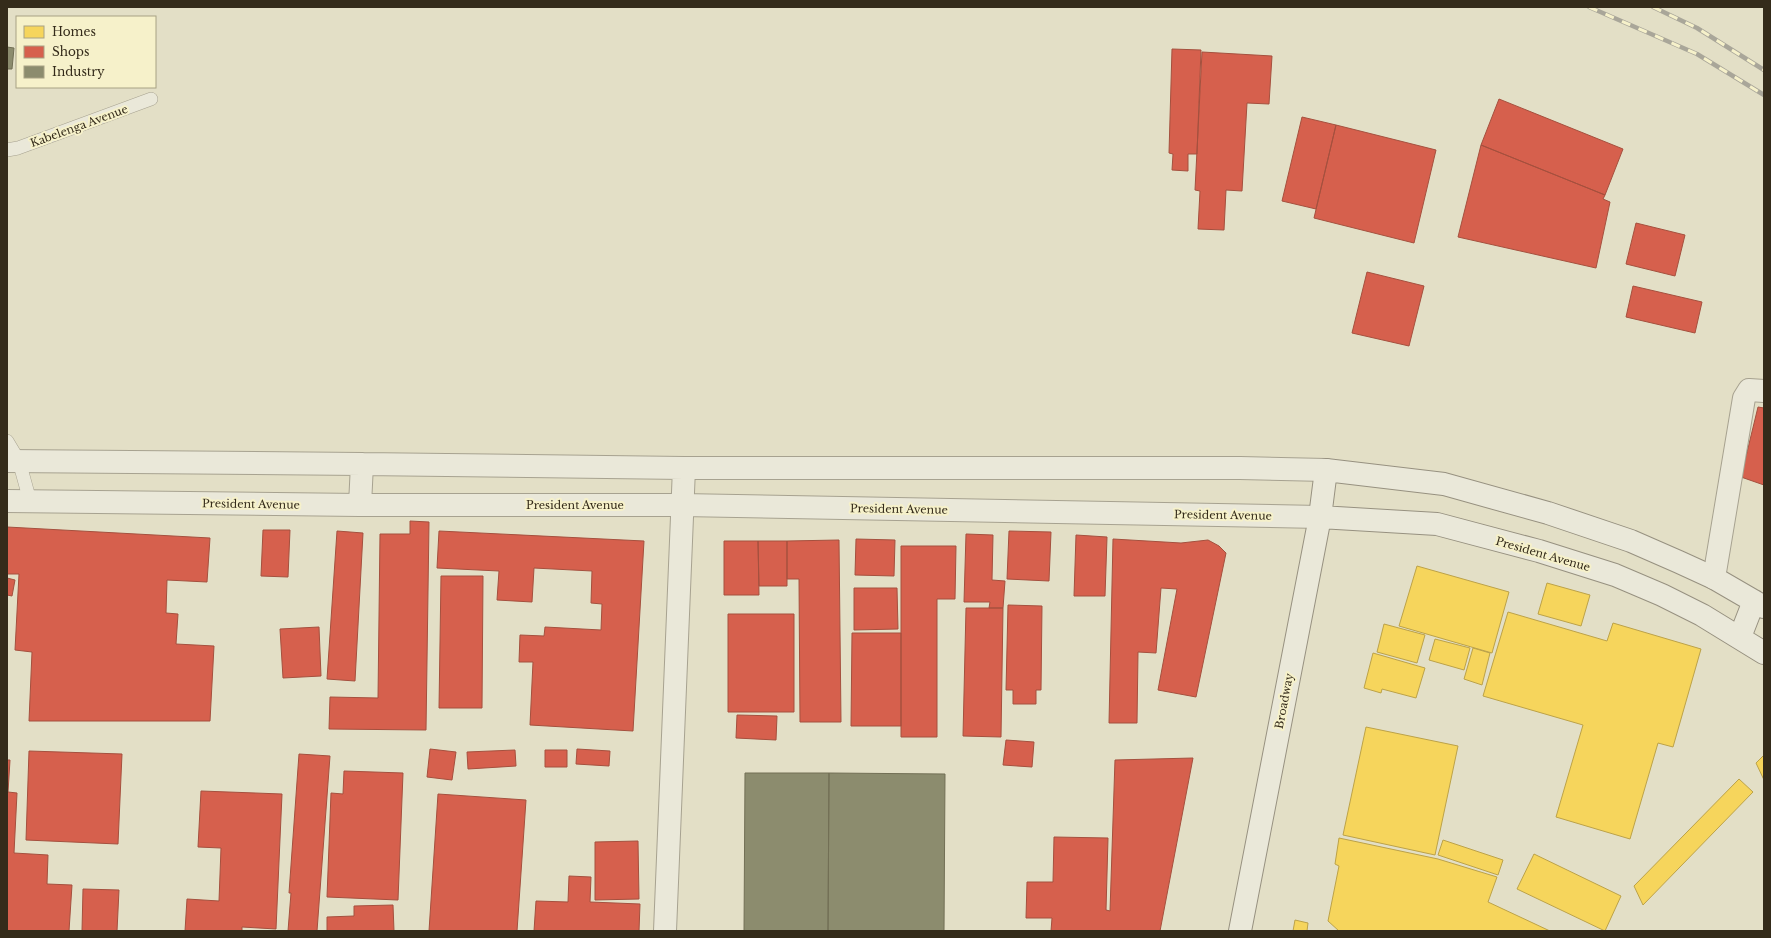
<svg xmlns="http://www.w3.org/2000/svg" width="1771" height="938" font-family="'Libre Baskerville',serif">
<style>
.homes{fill:#f6d55c;stroke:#bca248}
.shops{fill:#d6604d;stroke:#a5503e}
.industry{fill:#8c8c6e;stroke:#726f55}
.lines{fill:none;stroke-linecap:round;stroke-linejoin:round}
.service-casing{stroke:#a7a290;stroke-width:14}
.minor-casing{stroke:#a7a290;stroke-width:24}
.secondary-casing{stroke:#979180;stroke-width:24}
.service{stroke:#eae8d9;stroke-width:13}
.minor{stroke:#eae8d9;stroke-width:22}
.secondary{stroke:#eae8d9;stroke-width:22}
.rail-casing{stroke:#a9a699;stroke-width:4.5}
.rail{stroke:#f6f1ca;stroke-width:3;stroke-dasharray:9;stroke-linecap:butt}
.labels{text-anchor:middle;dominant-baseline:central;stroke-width:4;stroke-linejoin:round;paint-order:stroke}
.street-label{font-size:11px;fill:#342b1a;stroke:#f6f1ca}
</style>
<rect width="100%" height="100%" fill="#e3dfc6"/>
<path class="homes" d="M1417,566L1509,592L1492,653L1399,626Z
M1547,583L1590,595L1581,626L1538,614Z
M1508,612L1607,641L1613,623L1701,649L1673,747L1658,743L1630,839L1556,817L1583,725L1483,696Z
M1384,624L1425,635L1417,663L1377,652Z
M1435,639L1470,648L1464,670L1429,660Z
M1473,648L1490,653L1482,685L1464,679Z
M1373,653L1425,668L1416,698L1382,689L1381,693L1364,688Z
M1366,727L1458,746L1435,855L1343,835Z
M1764,755V780L1756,763Z
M1739,779L1753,792L1643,905L1634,886Z
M1339,838L1438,859L1497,877L1488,902L1550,931H1339L1328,921L1339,866L1335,864Z
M1443,840L1503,860L1498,875L1438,855Z
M1534,854L1621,896L1605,931L1517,889Z
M1295,920L1308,923L1307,931H1293Z"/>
<path class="shops" d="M1172,49L1201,50L1197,154H1188V171L1172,170L1173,154L1169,153Z
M1202,52L1272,56L1269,104L1247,103L1242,191L1226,190L1224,230L1198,229L1200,191L1195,190Z
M1499,99L1623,149L1605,195L1481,145Z
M1302,117L1336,125L1316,209L1282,201Z
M1336,125L1436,150L1414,243L1314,218Z
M1481,145L1605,195L1603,199L1610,202L1596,268L1458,237Z
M1636,223L1685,235L1675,276L1626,264Z
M1367,272L1424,286L1409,346L1352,333Z
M1633,286L1702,302L1695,333L1626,317Z
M1758,407L1764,408V485L1741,477Z
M410,521L429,522L426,730L329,729L330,697L378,698L380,534H410Z
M7,527L210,538L207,582L167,580L166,613L178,614L176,644L214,646L210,721H29L32,652L15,650L19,574H7Z
M263,530H290L288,577L261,576Z
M337,531L363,533L355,681L327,679Z
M439,531L644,541L633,731L530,725L533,662H519L520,635L544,636L545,627L601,630L602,604L591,603L592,571L534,568L532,602L497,600L499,571L437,568Z
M1009,531L1051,532L1049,581L1007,579Z
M966,534L993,535L992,580L1005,581L1003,608H989L990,602H964Z
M1076,535L1107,537L1105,596H1074Z
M856,539L895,540L894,576L855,575Z
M1113,539L1181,543L1208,540L1219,546L1226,553L1196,697L1158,690L1177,589L1161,588L1156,653L1138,652L1137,723H1109Z
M839,540L841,722H800L799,579H787V541Z
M724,541H758L759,595H724Z
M758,541H787V586H759Z
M901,546H956L955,599H937V737H901Z
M441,576H483L482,708H439Z
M7,578L15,580L12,596L7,595Z
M854,588H897L898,629L854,630Z
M1008,605L1042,606L1041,690H1036V704H1013V690H1006Z
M966,608H1003L1001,737L963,736Z
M728,614H794V712H728Z
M319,627L321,676L283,678L280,629Z
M852,633H901V726H851Z
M737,715L777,716L776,740L736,738Z
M1006,740L1034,742L1032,767L1003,765Z
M430,749L456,752L452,780L427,777Z
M577,749L610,751L609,766L576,764Z
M515,750L516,766L468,769L467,752Z
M545,750H567V767H545Z
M29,751L122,754L118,844L26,840Z
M299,754L330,756L317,931H288L291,893H289Z
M1193,758L1160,931H1051L1052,918H1026L1027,882H1053L1054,837L1108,838L1106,910L1110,911L1115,760Z
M7,760H10L8,792L17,793L14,853L48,855L47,884L72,885L69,931H7Z
M344,771L403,773L398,900L327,897L331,793L343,794Z
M201,791L282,794L276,929L242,927V931H185L187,899L219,901L221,848L198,847Z
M438,794L526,800L517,931H429Z
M638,841L639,899L595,900V842Z
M569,876L591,877L590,902L640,904L639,931H534L536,901L568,902Z
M83,889L119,890L117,931H82Z
M393,905L394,931H327V917L354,916V906Z"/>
<path class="industry" d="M7,47L14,48L12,69H7Z
M745,773H829L828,931H744Z
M829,773L945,774L944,931H828Z"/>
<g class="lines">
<defs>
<path id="service" d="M7,150L18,148L151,99
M7,441L19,461L30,501"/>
<path id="minor" d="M7,461L362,464L684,468H1240L1326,470
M7,501L360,505H682L1320,517
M360,505L362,464
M1714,578L1744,398L1749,390L1764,391
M665,931L684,468"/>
<path id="secondary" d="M1320,517L1437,524L1539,551L1615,575L1662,595L1702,615L1764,653
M1740,637L1754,601
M1240,931L1320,517L1326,470L1444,484L1548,513L1631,541L1679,562L1714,578L1764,607"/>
</defs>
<use href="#service" class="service-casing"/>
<use href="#minor" class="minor-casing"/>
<use href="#secondary" class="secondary-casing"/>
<use href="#service" class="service"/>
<use href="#minor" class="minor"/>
<use href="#secondary" class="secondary"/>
<defs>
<path id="rail" d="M1589,7L1697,54L1764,95
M1653,7L1697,28L1764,70"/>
</defs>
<use href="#rail" class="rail-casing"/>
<use href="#rail" class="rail"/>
</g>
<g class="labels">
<g class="street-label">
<text transform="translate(79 126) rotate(-20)">Kabelenga Avenue</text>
<text transform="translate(251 504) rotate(1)">President Avenue</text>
<text x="575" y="505">President Avenue</text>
<text transform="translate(899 509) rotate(1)">President Avenue</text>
<text transform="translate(1223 515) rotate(1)">President Avenue</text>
<text transform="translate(1543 554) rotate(16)">President Avenue</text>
<text transform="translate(1284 701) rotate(-79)">Broadway</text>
</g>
</g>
<rect width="1771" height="938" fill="none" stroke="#342b1a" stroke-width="16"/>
<rect x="16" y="16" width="140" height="72" fill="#f6f1ca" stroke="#a8a284"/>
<rect x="24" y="26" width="20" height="12" fill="#f6d55c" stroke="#a8a284"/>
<text x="52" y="36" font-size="12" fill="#342b1a">Homes</text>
<rect x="24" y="46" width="20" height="12" fill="#d6604d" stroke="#a8a284"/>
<text x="52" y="56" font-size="12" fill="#342b1a">Shops</text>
<rect x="24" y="66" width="20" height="12" fill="#8c8c6e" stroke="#a8a284"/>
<text x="52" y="76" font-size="12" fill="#342b1a">Industry</text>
</svg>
